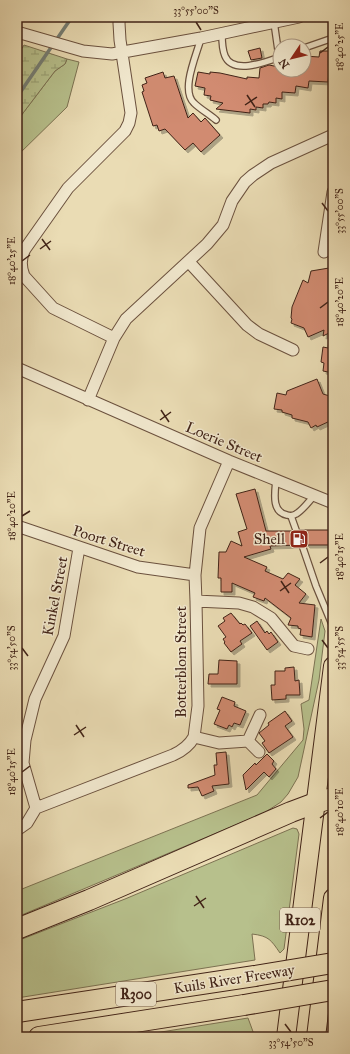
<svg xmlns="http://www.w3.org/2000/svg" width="350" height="1054" font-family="'IM FELL Great Primer',serif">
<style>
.green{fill:#b7c08c;stroke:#7c7252}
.wetland{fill:url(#wetland-marsh);stroke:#7c7252}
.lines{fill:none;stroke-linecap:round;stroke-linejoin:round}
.stream{stroke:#757e74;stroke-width:3.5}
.building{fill:#d18b71;stroke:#412317;filter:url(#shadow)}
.service-casing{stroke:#6b513e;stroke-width:8}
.minor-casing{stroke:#6b513e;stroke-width:13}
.primary-casing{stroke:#412317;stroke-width:20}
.motorway-casing{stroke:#412317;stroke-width:22}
.service{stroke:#f1e8ce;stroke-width:5.5}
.minor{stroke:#f1e8ce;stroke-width:11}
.primary{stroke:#eadcb4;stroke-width:18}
.motorway{stroke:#eadcb4;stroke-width:20}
.motorway-bridge-casing{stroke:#412317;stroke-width:22;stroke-linecap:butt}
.motorway-bridge{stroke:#eadcb4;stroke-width:20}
.ticks{fill:none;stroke:#412317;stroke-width:1.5}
.labels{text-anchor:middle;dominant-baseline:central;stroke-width:3;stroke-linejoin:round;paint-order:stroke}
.shield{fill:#f1e8ce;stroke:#765e4e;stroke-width:1}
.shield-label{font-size:14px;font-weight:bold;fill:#412317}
.street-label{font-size:15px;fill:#412317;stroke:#f1e8ce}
.poi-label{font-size:15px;fill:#412317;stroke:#f1e8ce;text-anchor:end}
.neatline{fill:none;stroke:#412317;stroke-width:1.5}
.ticks-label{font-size:10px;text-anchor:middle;fill:#412317}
</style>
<defs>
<pattern id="wetland-marsh" width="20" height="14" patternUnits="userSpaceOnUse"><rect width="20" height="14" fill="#b7c08c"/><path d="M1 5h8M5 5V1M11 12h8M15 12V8" fill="none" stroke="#969c71"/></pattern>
<filter id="shadow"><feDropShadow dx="3" dy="3" stdDeviation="0" flood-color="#0004"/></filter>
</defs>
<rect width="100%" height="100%" fill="#eadcb4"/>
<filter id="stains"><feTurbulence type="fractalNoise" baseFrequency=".005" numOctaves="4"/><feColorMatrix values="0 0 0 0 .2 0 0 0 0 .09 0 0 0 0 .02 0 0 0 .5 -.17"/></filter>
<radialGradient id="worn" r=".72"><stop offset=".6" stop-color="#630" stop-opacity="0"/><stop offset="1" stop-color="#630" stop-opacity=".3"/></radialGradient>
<path class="green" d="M67,59L79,62L67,107L17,156V121L55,71L65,64Z
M321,619L325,631L319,680L298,777L288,794L281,802L264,813L17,917V891L257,795L303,740L304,729L301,704L309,700Z
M293,828L297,829L299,834L284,949L280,953C271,940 269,936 252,934L255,960L17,998V941L125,899Z
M248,1018L255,1037H130Z"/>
<path class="wetland" d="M24,45L67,59L65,64L55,71L17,121V56Z"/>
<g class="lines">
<path class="stream" d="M17,97L72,17"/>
</g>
<path class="building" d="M260,48L262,58L251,60L248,51Z
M320,51H333V72H329L328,82L309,81L308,88L296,86L295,93L282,92V99L276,98V103L269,102L268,104H263V108L256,107V110L250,109V113L216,109L223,103L210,100L211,96L204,95L205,88L195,86L198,72L210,74V72L220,73L247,79V77L259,78L260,68L269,65L279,67V70H304V56L319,57Z
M163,72L165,78L174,76L188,118L193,113L201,122L205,118L220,135L201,152L193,143L185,150L165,129L159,131L157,125L153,126L142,92L144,91L142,85L147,83L145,78Z
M329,268L333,289V331L323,336L324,330L308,337L304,328L291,323L292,319L291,318L292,307L303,280L308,283L311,271Z
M329,340L333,341V373L323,371L324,363L321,362L323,347L328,348Z
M317,379L323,394L333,397V418L329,419L330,421L317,427L316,425L311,428L308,422L292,418V415L282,412V410L274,409L277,393L286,395L287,391Z
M255,489L266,531H292L296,534L299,533L300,530H333V545H307L304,542L301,541L299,543L298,545L270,546L271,549L244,557L267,567L265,571L283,579L288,573L300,579L295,585L306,594L299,603L315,605L312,637L300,635L301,629L298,628V626L288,625L291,618L265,598L264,601L253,597L255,593L232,583V592H221V578H218L219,552H226L231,541L242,546L238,532L247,529L236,494Z
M231,613L240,624L241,623L243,625L245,624L252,633L240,641L242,644L231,652L224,643L225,642L223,639L226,637L218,626L225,621L223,618Z
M257,621L265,633L267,631L269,634L271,632L278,642L267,650L250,626Z
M219,660L237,661V684H208L209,674H218Z
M294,667L295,681L299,680L300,695H286V699L272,700L271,685H275V671H285V668Z
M222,697L235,702L234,706L246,711L240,725L234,723L232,727L229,725L227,729L214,724L220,710L217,709Z
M285,711L292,721L285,726L293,737L269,753L262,743L265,741L259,733L269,725L268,723Z
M226,752L229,784L212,786L214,791L202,796L198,787L188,788V785L215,775L214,765H217L216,753Z
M267,754L274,761L272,764L276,769L269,777L264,772L246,790L243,775L255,763L256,765Z"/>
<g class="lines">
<defs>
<path id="service" d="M274,22L279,57
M222,34C222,41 222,49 225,56C233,75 266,62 280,57
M201,38C197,54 180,90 194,103C200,109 209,114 216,120
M304,48L333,38
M276,480C275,492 271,512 287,515C290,516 293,516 296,514C303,510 309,501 314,496
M291,516L296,530
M302,545L316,586L333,627"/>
<path id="minor" d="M17,32L83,51L112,54L201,38L299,17
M324,252L333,192
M189,262L247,325L259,334L293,350
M114,338L53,308L24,276C20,266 20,258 25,249L68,188L125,131L129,123L131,113L120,40L119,23L120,17
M17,368L229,461L333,503
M88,400L114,338L126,319L207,244L223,225L232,201L245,182L253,175L271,163L333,135
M17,526L138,567L195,575
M196,601L239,603L253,607L271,618L294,646L308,649
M194,737L219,743L248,741L260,715
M248,741L259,752
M36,808L23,763L25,740L35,699L64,636L79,548
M17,830L27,823L36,808L173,755C182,751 189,746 194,737L198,706L196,601L195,575L200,528L229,461"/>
<path id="primary" d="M286,1037L333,666
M316,1037L333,898"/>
<path id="motorway" d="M17,929L89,900L291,812L315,803L333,798
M17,1012L255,976
M39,1037L244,1005"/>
</defs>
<use href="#service" class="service-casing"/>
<use href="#minor" class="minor-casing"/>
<use href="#primary" class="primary-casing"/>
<use href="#motorway" class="motorway-casing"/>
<use href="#service" class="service"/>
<use href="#minor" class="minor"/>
<use href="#primary" class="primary"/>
<use href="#motorway" class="motorway"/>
<defs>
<path id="motorway-bridge" d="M255,976L333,963
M244,1005L333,990"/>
</defs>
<use href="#motorway-bridge" class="motorway-bridge-casing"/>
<use href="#motorway-bridge" class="motorway-bridge"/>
</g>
<path class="ticks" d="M196,22L201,30M320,53L328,47M247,95L255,107M245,105L257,97M322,203L328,211M42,239L50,250M40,249L51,241M22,261L30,255M320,308L328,302M161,410L169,422M160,420L171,412M22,516L30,511M320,563L328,557M281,581L289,593M280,591L291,583M322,640L328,648M22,648L28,656M76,725L84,737M74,735L86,727M22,772L30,766M320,818L328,812M196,896L204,908M194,906L206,898M285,1024L291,1032"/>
<defs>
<symbol id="fuel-square" viewBox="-11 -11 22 22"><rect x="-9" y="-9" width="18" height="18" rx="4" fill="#8f2418" stroke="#f1e8ce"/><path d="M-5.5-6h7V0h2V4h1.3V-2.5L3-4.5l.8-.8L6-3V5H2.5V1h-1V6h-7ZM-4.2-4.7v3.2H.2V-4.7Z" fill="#fff"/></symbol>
</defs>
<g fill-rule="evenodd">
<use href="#fuel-square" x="288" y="528" width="22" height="22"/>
</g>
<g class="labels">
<g class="shield">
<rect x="280" y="908" width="40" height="24" rx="3"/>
<rect x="116" y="982" width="40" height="24" rx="3"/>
</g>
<g class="shield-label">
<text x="300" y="920">R102</text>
<text x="136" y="994">R300</text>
</g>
<g class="street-label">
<text transform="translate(224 442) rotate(23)">Loerie Street</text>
<text transform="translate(109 541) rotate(17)">Poort Street</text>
<text transform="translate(55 596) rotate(-79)">Kinkel Street</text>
<text transform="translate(181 662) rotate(-90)">Botterblom Street</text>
<text transform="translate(234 979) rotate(-9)">Kuils River Freeway</text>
</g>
<g class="poi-label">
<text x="285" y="539">Shell</text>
</g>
</g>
<rect width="350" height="1054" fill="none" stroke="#eadcb4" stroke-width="44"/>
<g transform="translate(292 58) rotate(235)"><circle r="19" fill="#f1e8ce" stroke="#ab9985"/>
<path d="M0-3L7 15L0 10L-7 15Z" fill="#8f2418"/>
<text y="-6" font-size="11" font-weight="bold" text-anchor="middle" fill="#412317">N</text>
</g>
<rect x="22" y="22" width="306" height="1010" class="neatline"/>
<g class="ticks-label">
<text x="196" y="14">33°55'00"S</text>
<text transform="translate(339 47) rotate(-90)" y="4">18°40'25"E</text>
<text transform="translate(339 211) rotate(-90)" y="4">33°55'00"S</text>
<text transform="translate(11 261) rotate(-90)" y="4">18°40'25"E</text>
<text transform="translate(339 302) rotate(-90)" y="4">18°40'20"E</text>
<text transform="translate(11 516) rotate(-90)" y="4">18°40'20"E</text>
<text transform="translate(339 557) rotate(-90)" y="4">18°40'15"E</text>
<text transform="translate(339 648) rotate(-90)" y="4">33°54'55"S</text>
<text transform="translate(11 648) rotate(-90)" y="4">33°54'50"S</text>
<text transform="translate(11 772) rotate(-90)" y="4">18°40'15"E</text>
<text transform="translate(339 812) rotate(-90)" y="4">18°40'10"E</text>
<text x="291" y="1046">33°54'50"S</text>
</g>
<rect width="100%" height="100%" filter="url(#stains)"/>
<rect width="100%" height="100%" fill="url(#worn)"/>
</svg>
